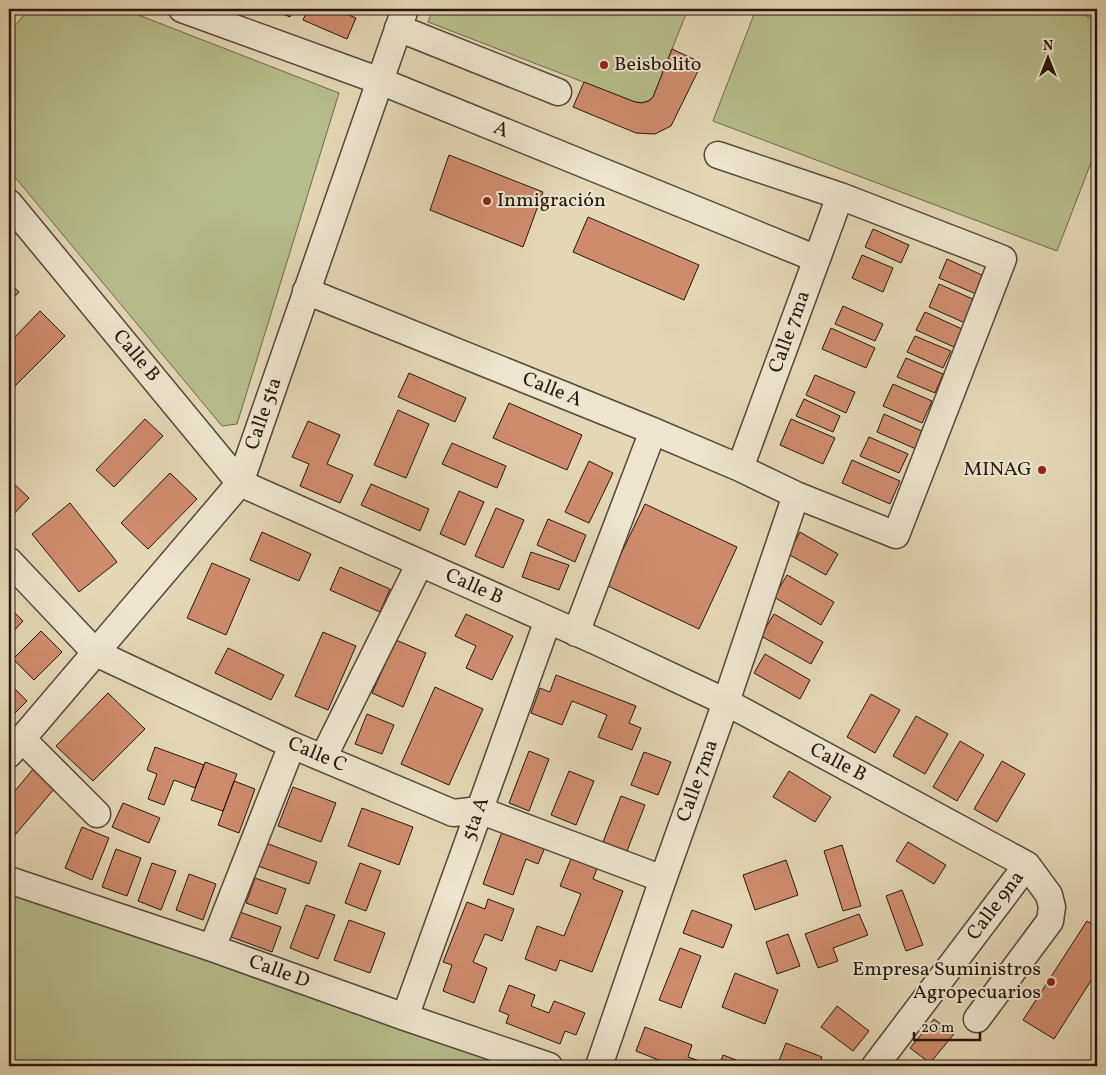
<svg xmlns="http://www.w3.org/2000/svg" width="1106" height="1075" font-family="Vollkorn,serif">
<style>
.green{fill:#b6be8c;stroke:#6e6a4d}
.building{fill:#cf8c6d;stroke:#26170e}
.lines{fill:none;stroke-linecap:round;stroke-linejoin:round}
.minor-casing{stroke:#564738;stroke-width:29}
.minor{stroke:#ede5cf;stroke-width:26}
.poi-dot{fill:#8f2418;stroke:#ede5cf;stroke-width:2}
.labels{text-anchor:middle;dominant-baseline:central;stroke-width:4;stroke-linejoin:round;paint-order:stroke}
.poi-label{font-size:20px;fill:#26170e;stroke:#ede5cf;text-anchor:start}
.street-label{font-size:20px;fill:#26170e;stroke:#ede5cf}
</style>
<rect width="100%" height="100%" fill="#e4d7b5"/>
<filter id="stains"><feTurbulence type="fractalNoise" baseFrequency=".004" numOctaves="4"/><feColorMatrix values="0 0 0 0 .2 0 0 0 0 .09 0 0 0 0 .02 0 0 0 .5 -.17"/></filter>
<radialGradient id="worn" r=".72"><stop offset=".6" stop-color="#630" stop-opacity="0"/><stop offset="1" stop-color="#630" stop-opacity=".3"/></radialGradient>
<path class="green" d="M29,9H123L339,93L237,424L222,426L9,170V33Z
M433,9H688L653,97C647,102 643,103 635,102L428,22Z
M756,9H1068L1097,20V147L1057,251L713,121Z
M9,880L549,1066H9Z"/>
<path class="building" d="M271,9H294L290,17Z
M308,9H334L356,18L347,39L303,20Z
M672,49L702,63L671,126L655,134L636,133L573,107L584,82L635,102L642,103L649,101L653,97Z
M449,155L543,192L523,247L430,210Z
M588,217L699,265L684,300L573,252Z
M873,229L909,245L901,263L865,247Z
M862,255L893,268L883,292L852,278Z
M947,259L984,276L976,294L939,278Z
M9,282L19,292L9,303Z
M939,284L975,300L965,323L929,307Z
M843,306L883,324L875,341L835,324Z
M40,311L65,336L15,386L9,380V343Z
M925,312L962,329L954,347L916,330Z
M831,328L875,348L866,368L822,349Z
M915,336L951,351L943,368L907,352Z
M906,358L943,374L935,393L897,377Z
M409,373L466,398L455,422L398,397Z
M815,375L855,392L846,413L806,395Z
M893,384L932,401L922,423L883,406Z
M804,399L840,416L833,432L796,416Z
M509,403L582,435L567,470L493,438Z
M398,410L429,424L406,478L374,465Z
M884,414L924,432L916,449L877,432Z
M145,419L163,436L114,487L96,470Z
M791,419L835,438L823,464L780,445Z
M308,421L340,435L327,464L353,475L340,503L300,486L309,464L292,457Z
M869,437L908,454L899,473L860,456Z
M452,443L506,466L497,488L442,464Z
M852,460L900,481L890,504L842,483Z
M589,461L613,473L589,523L565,512Z
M170,473L197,499L148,549L121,523Z
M9,479L29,498L9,519Z
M371,484L429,509L420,531L361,505Z
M459,491L484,502L465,545L440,534Z
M70,503L117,562L79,592L32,534Z
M645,504L737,547L699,629L606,585Z
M496,508L524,520L503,568L475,556Z
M548,519L586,535L575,562L537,545Z
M262,532L311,554L299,581L250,560Z
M800,532L838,554L826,575L788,554Z
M531,552L569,565L559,590L522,577Z
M212,563L250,579L226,635L187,618Z
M340,567L390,589L380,612L330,590Z
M787,575L834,602L821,625L774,597Z
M9,607L23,621L9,636Z
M466,614L513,636L492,680L466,668L476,646L455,636Z
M774,614L823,642L811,664L761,636Z
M41,631L62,652L34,680L13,659Z
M323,632L356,646L328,710L295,696Z
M396,640L426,653L403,707L372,693Z
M228,648L284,675L271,700L215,673Z
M765,654L810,680L800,699L754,673Z
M556,675L636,706L629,723L641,728L632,750L598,737L607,715L572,701L562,725L531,713L540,688L550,692Z
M9,683L27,701L9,719Z
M435,687L483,709L449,785L401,764Z
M108,693L145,729L93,781L56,746Z
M871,694L900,710L875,753L847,737Z
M367,714L394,725L382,754L355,744Z
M916,716L948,734L925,774L893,756Z
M960,741L984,755L957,801L933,787Z
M155,747L204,765L195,788L174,780L164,805L148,799L157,774L147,770Z
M529,751L549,759L529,811L509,803Z
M644,752L671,762L658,795L631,785Z
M1002,761L1025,774L997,822L974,809Z
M205,762L237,774L223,811L191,800Z
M34,768L55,788L9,842V798Z
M569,771L594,781L576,825L551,815Z
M789,771L831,797L815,822L773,797Z
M234,781L255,789L239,833L218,825Z
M293,787L336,803L321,842L278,826Z
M621,796L645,805L627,851L603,842Z
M123,803L160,818L149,843L112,827Z
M362,808L413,827L399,865L348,846Z
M82,827L109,838L92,880L65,868Z
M503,829L546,845L538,864L526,859L513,895L483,884Z
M263,842L317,862L309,884L255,865Z
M908,842L946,865L934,884L896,861Z
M842,845L861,906L843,911L824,851Z
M116,849L141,858L127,896L102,887Z
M572,856L598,866L593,879L623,891L592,972L560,960L556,971L525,959L537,926L564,936L581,894L560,886Z
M786,860L798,895L755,910L743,875Z
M152,863L176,871L161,910L138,901Z
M360,863L381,871L366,911L345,903Z
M189,874L216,884L203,920L176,910Z
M255,878L286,889L277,914L246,903Z
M902,890L923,945L906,951L886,896Z
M488,899L514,909L502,941L485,934L473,962L487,968L474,1003L443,991L452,965L443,962L467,902L485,909Z
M306,905L335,915L318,959L290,948Z
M692,910L732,925L723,948L683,933Z
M240,912L281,927L272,952L231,937Z
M859,914L868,935L833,948L838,961L818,968L805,934Z
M349,920L385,933L370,973L334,960Z
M1087,921L1097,927V971L1054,1039L1023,1020Z
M788,934L800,966L777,974L766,942Z
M680,948L701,956L681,1008L659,1000Z
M735,973L778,990L765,1024L722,1007Z
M509,985L535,995L531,1006L549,1013L554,1001L585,1013L576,1035L565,1031L560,1044L506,1023L509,1015L499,1011Z
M837,1006L869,1031L853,1051L821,1027Z
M934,1019L954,1034L930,1063L910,1048Z
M645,1027L692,1045L688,1057L703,1062L701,1066H665L666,1063L636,1051Z
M786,1043L822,1057L819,1066H777Z
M723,1055L752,1066H719Z"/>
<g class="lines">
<defs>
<path id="minor" d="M182,9L380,81L817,259
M398,28L558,92
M9,203L240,483L598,642L726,702L1027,865L1049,895L1052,907L1050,921L977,1019
M306,291L653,431L740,468L796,495L896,535L1003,259L840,196L718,155
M740,468L840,196
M9,561L96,653L292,745L453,813L479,810L663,879
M576,633L653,431
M22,739L97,814
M9,754L240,483L405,9
M323,758L420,563
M9,880L212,948L405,1017L549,1066
M212,948L292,745
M405,1017L548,620
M599,1066L663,879L726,702L796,495
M875,1066L1027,865"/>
</defs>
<use href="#minor" class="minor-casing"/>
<use href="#minor" class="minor"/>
</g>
<g class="poi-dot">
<circle cx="604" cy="65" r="5"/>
<circle cx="487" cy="201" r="5"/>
<circle cx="1042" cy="470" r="5"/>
<circle cx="1051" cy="982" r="5"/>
</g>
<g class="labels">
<g class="poi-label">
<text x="614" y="65">Beisbolito</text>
<text x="497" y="201">Inmigración</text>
<text x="1032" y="470" text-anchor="end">MINAG</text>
<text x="1041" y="970" text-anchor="end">Empresa Suministros<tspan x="1041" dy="23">Agropecuarios</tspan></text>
</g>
<g class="street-label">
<text transform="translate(501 130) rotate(22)">A</text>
<text transform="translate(790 332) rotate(-70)">Calle 7ma</text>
<text transform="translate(136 356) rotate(50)">Calle B</text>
<text transform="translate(552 390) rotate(22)">Calle A</text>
<text transform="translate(264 414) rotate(-71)">Calle 5ta</text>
<text transform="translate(474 587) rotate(24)">Calle B</text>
<text transform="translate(317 755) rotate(23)">Calle C</text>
<text transform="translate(838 763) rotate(28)">Calle B</text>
<text transform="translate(698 781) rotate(-70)">Calle 7ma</text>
<text transform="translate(476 819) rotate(-70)">5ta A</text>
<text transform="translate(996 906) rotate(-53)">Calle 9na</text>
<text transform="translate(279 972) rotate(20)">Calle D</text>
</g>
</g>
<rect width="1106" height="1075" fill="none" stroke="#e4d7b5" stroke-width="30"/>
<rect x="10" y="10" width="1086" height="1055" fill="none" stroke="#26170e" stroke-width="2.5"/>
<rect x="15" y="15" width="1076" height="1045" fill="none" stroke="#26170e"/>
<g transform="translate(1048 58)" stroke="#ede5cf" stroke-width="4" paint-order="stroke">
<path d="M0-4L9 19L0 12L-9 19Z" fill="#26170e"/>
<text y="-8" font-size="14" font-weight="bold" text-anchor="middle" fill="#26170e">N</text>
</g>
<path d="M914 1032v8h66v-8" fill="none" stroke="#26170e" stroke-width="2.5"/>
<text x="921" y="1032" font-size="15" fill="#26170e" stroke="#ede5cf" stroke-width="4" paint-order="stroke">20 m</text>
<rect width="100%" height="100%" filter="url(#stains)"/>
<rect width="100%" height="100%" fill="url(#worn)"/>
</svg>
